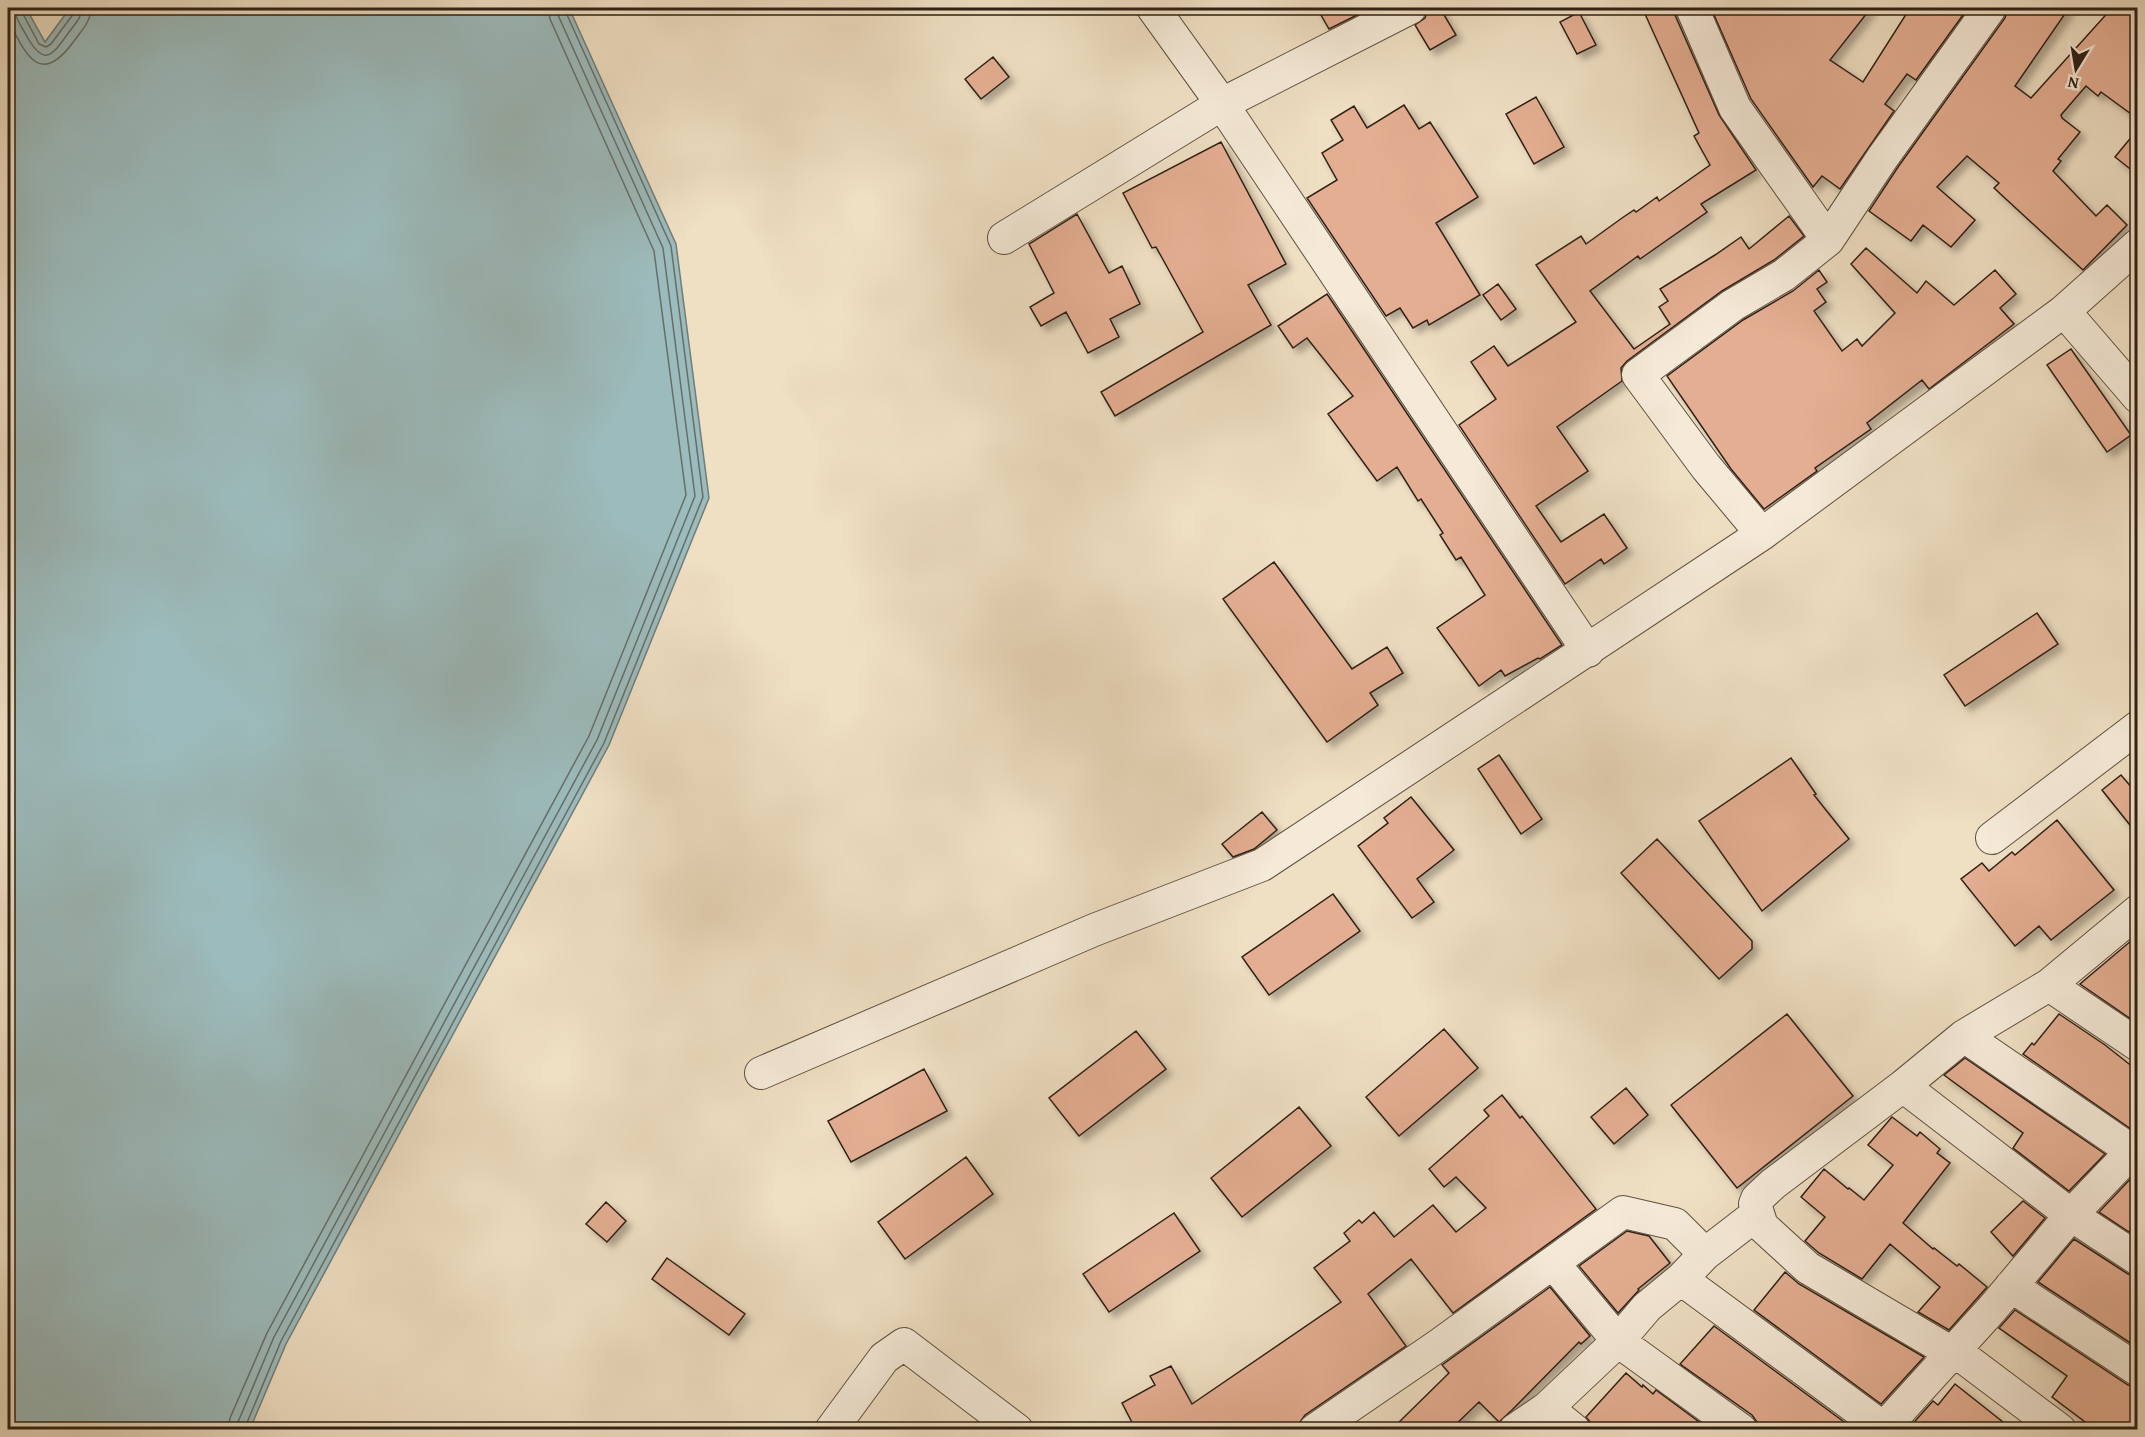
<svg xmlns="http://www.w3.org/2000/svg" width="2145" height="1437" font-family="'Gentium Book Plus',serif">
<style>
.water{fill:#9cbbbc;stroke:#707d79;stroke-width:1.5}
.lines{fill:none;stroke-linecap:round;stroke-linejoin:round}
.shore{stroke:#666e68;stroke-width:1.5}
.building{fill:#e4ae92;stroke:#2f2115;stroke-width:1.5;filter:url(#shadow)}
.minor-casing{stroke:#5f5040;stroke-width:34}
.minor{stroke:#f5ead8;stroke-width:32}
</style>
<defs>
<filter id="shadow"><feDropShadow dx="5.5" dy="5.5" stdDeviation="3" flood-color="#0004"/></filter>
</defs>
<rect width="100%" height="100%" fill="#efdfc3"/>
<filter id="stains"><feTurbulence type="fractalNoise" baseFrequency=".00333" numOctaves="4"/><feColorMatrix values="0 0 0 0 .2 0 0 0 0 .09 0 0 0 0 .02 0 0 0 .5 -.17"/></filter>
<radialGradient id="worn" r=".72"><stop offset=".6" stop-color="#630" stop-opacity="0"/><stop offset="1" stop-color="#630" stop-opacity=".3"/></radialGradient>
<path class="water" d="M8,8H26L45,42L70,8H569L676,244L709,498L609,745L286,1344L250,1429H8Z"/>
<g class="lines">
<path class="shore" d="M14,8C15,17 20,25 25,33C43,67 51,58 69,32C75,24 82,17 82,8
M22,8V12L39,44L46,47L51,44L74,13L75,8
M8,20C26,55 40,88 74,41C82,30 91,21 91,8
M228,1430L230,1418L267,1333L589,736L686,495L654,251L550,19L548,8
M237,1430L238,1422L274,1337L597,740L695,496L663,248L558,15L557,8
M244,1430L281,1341L604,743L703,497L671,246L564,8"/>
</g>
<path class="building" d="M1317,8H1371L1329,29Z
M1428,8H1440L1456,35L1430,50L1415,25L1425,18Z
M1660,8H1674L1675,15L1719,115L1756,170L1701,204L1707,212L1640,259L1638,256L1590,291L1634,349L1670,324L1659,307L1668,301L1660,289L1715,255L1741,237L1749,249L1789,216L1804,236L1774,260L1722,291L1627,361L1621,368L1622,381L1557,427L1588,471L1536,506L1561,542L1604,514L1627,548L1604,564L1601,559L1565,584L1459,425L1496,399L1471,362L1494,346L1508,366L1576,322L1536,265L1581,236L1586,244L1622,218L1634,210L1636,212L1657,197L1659,201L1710,165L1694,136L1699,133L1645,14Z
M1711,8H1871L1830,60L1863,82L1910,8H1968L1916,80L1907,74L1885,104L1894,111L1840,189L1822,176L1813,187L1751,99Z
M2008,8H2069L2015,86L2031,98L2112,8H2127L2138,16V119L2101,92L2098,96L2086,86L2061,115L2062,118L2080,132L2058,159L2061,161L2053,171L2096,216L2107,205L2127,225L2083,270L1994,188L1999,183L1967,156L1937,187L1975,220L1951,247L1923,225L1911,241L1869,211L1898,167L2005,18Z
M1579,12L1596,45L1577,54L1560,22Z
M993,57L1009,77L981,99L965,79Z
M1536,97L1564,147L1534,164L1506,114Z
M1404,105L1419,129L1430,122L1478,197L1436,223L1480,295L1429,325L1427,320L1413,328L1400,308L1386,316L1307,198L1337,180L1322,153L1343,140L1331,120L1354,106L1367,128Z
M2138,129V175L2115,157Z
M1221,142L1286,264L1248,285L1271,325L1115,416L1101,392L1203,332L1156,247L1152,248L1123,193Z
M1077,214L1109,273L1122,266L1140,304L1110,319L1119,337L1088,353L1066,312L1041,326L1030,307L1054,293L1029,244Z
M1866,248L1917,293L1926,281L1954,305L1995,270L2016,294L2000,308L2014,324L1929,389L1922,380L1867,423L1871,429L1815,468L1817,471L1764,509L1731,469L1667,376L1743,320L1793,291L1819,270L1827,282L1817,289L1826,302L1814,311L1842,351L1857,339L1862,346L1895,313L1851,264Z
M1498,284L1516,309L1501,320L1483,295Z
M1327,294L1562,645L1540,659L1538,658L1505,676L1501,670L1479,686L1437,628L1485,595L1461,557L1456,560L1440,535L1443,533L1421,499L1418,501L1397,467L1377,481L1328,414L1353,396L1307,338L1293,348L1278,326Z
M2071,349L2131,435L2107,452L2047,365Z
M1274,562L1352,669L1387,647L1403,673L1370,693L1378,705L1327,742L1223,599Z
M2037,613L2058,644L1965,706L1944,675Z
M1499,755L1542,819L1521,834L1478,769Z
M1791,758L1816,794L1814,795L1849,839L1762,911L1699,821Z
M2121,775L2138,795V835L2102,790Z
M1411,797L1454,850L1417,879L1434,902L1412,918L1358,846L1388,823L1384,818Z
M1262,812L1277,830L1254,849L1233,857L1222,844Z
M2057,820L2114,890L2051,940L2039,926L2015,946L1961,879L1982,863L1989,871L2012,852L2015,855Z
M1657,839L1752,941V949L1719,979L1621,873Z
M1333,894L1360,931L1269,995L1242,957Z
M2138,935V1012L2131,1019L2080,984Z
M1787,1014L1853,1096L1737,1188L1671,1105Z
M2059,1014L2105,1045L2138,1071V1128L2131,1129L2023,1054L2032,1043L2034,1045Z
M1444,1029L1478,1068L1399,1136L1366,1097Z
M1136,1031L1166,1069L1079,1136L1049,1098Z
M1965,1058L2105,1154L2069,1191L2013,1148L2023,1133L1944,1075Z
M924,1069L947,1111L851,1162L828,1121Z
M1626,1088L1648,1115L1614,1144L1591,1117Z
M1502,1095L1520,1118L1522,1116L1596,1209L1453,1313L1411,1259L1368,1294L1406,1346L1305,1415L1298,1425L1291,1430H1136L1122,1403L1155,1385L1150,1376L1171,1366L1192,1404L1341,1302L1314,1268L1350,1241L1344,1233L1359,1220L1362,1223L1374,1212L1394,1237L1433,1205L1456,1232L1486,1208L1456,1177L1444,1187L1429,1169L1489,1116L1484,1110Z
M1299,1107L1331,1146L1242,1217L1211,1178Z
M1892,1117L1917,1136L1920,1132L1940,1149L1937,1153L1950,1163L1903,1223L1933,1249L1934,1248L1957,1266L1959,1264L1987,1287L1949,1330L1918,1312L1940,1287L1890,1244L1862,1279L1819,1253L1805,1241L1825,1217L1801,1197L1824,1169L1848,1189L1849,1188L1864,1200L1893,1165L1868,1145Z
M966,1157L993,1194L905,1259L878,1222Z
M2136,1173L2138,1220L2129,1232L2099,1212Z
M2023,1201L2045,1218L2013,1256L1991,1232Z
M606,1202L626,1221L607,1242L586,1224Z
M1174,1213L1200,1251L1109,1312L1083,1274Z
M1627,1231L1649,1236L1670,1263L1638,1289L1639,1290L1618,1313L1579,1266Z
M2074,1239L2128,1274L2138,1277V1348L2038,1282Z
M667,1258L745,1314L729,1335L652,1279Z
M1785,1272L1799,1284L1924,1357L1881,1404L1754,1310Z
M1550,1287L1590,1336L1581,1344L1579,1342L1512,1410L1499,1422L1479,1402L1450,1430H1391L1449,1373L1442,1365Z
M2015,1310L2128,1385L2138,1388V1430H2096L2052,1397L2067,1376L1999,1328Z
M1714,1326L1855,1430H1759L1757,1422L1752,1415L1680,1364Z
M1626,1373L1642,1387L1643,1385L1653,1394L1656,1390L1710,1430H1592L1591,1423L1586,1417Z
M1955,1384L2013,1430H1907L1933,1401L1938,1405Z"/>
<g class="lines">
<defs>
<path id="minor" d="M1153,8L1222,104L1588,651
M1692,8L1735,108L1828,240L1784,275L1733,305L1638,375L1706,467L1762,534L2064,311L2138,397
M1004,238L1222,104L1410,8
M1828,240L1883,157L1990,8
M2064,311L2138,245
M1992,838L2138,727
M2138,911L2049,985L2138,1045
M2049,985L1964,1036L1903,1086L1773,1184L1757,1199L1755,1204L1762,1226L1808,1268L1952,1353L1955,1351L2060,1430
M1964,1036L2138,1155
M761,1073L1094,930L1262,865L1762,534
M1903,1086L2071,1215L2138,1259
M1553,1263L1618,1341L1741,1430
M1681,1279L1886,1430
M2011,1286L2138,1370
M1547,1408L1574,1430
M831,1430L884,1358L904,1344L1017,1430
M1315,1430L1439,1345L1623,1212L1675,1224L1705,1254
M1515,1430L1547,1408L1618,1341L1647,1307L1681,1279L1705,1254L1757,1214
M1882,1430L1992,1309L2071,1215L2138,1145"/>
</defs>
<use href="#minor" class="minor-casing"/>
<use href="#minor" class="minor"/>
</g>
<rect width="2145" height="1437" fill="none" stroke="#efdfc3" stroke-width="30"/>
<rect x="9" y="9" width="2127" height="1419" fill="none" stroke="#2f2115" stroke-width="3"/>
<rect x="15" y="15" width="2115" height="1407" fill="none" stroke="#2f2115" stroke-width="1.5"/>
<g transform="translate(2076 69) rotate(191)" stroke="#f5ead8" stroke-width="4.5" paint-order="stroke">
<path d="M0-4.5L10 22L0 15L-10 22Z" fill="#2f2115"/>
<text y="-9" font-size="16" font-weight="bold" text-anchor="middle" fill="#2f2115">N</text>
</g>
<rect width="100%" height="100%" filter="url(#stains)"/>
<rect width="100%" height="100%" fill="url(#worn)"/>
</svg>
